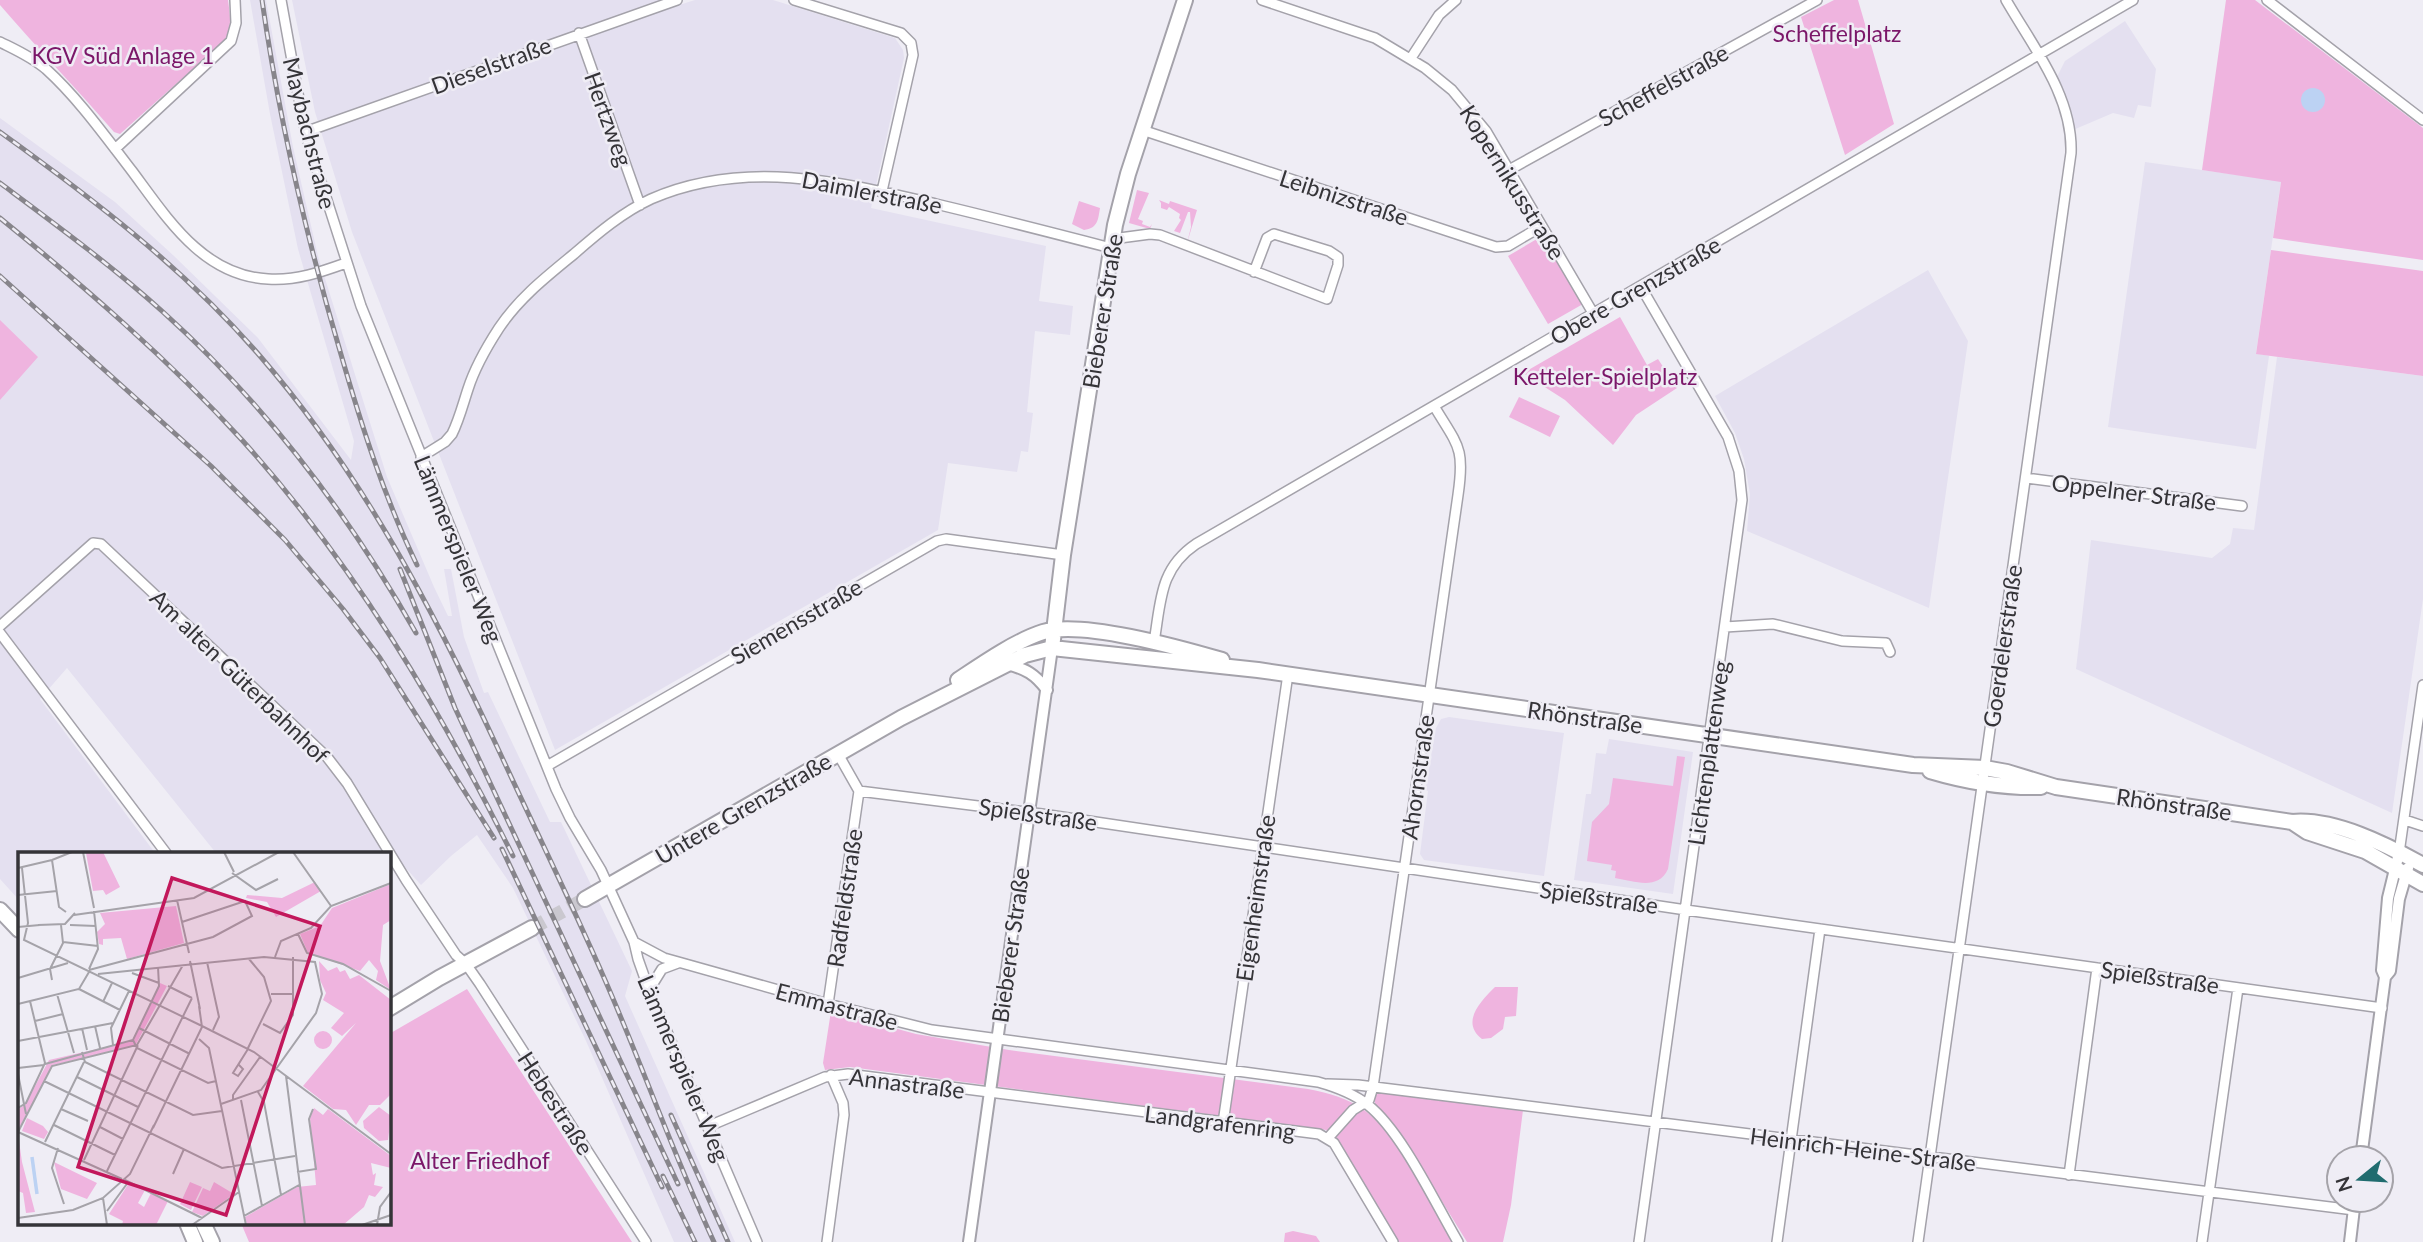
<svg xmlns="http://www.w3.org/2000/svg" width="2423" height="1242" font-family="Lato,sans-serif">
<style>
.built{fill:#e4e0f0}
.green{fill:#efb4df}
.water{fill:#bcd2f3}
.lines{fill:none;stroke-linecap:round;stroke-linejoin:round}
.primary-tunnel{stroke:#cac8cf;stroke-width:14;stroke-dasharray:14 7;stroke-linecap:butt}
.minor-casing{stroke:#a4a2aa;stroke-width:12}
.tertiary-casing{stroke:#a4a2aa;stroke-width:14}
.primary-casing{stroke:#a4a2aa;stroke-width:18}
.minor{stroke:#fff;stroke-width:9}
.tertiary{stroke:#fff;stroke-width:10}
.primary{stroke:#fff;stroke-width:14}
.rail-casing{stroke:#87858b;stroke-width:5}
.rail{stroke:#efedf5;stroke-width:2.5;stroke-dasharray:8;stroke-linecap:butt}
.labels{text-anchor:middle;dominant-baseline:central;stroke-width:5;stroke-linejoin:round;paint-order:stroke}
.park-label{font-size:23px;fill:#7b1769;stroke:#efedf5}
.street-label{font-size:23px;fill:#353438;stroke:#efedf5}
.inset-river{fill:none;stroke:#bcd2f3;stroke-width:3.5}
.inset-road{fill:none;stroke:#a5a3a9;stroke-width:2}
.view{fill:#c2185b;fill-opacity:0.15;stroke:#c2185b;stroke-width:3.5}
.inset-edge{fill:none;stroke:#353438;stroke-width:3.5}
</style>
<rect width="100%" height="100%" fill="#efedf5"/>
<path class="built" d="M250,0H266L293,147L318,256L387,477L434,587L448,616H452L444,569H451L464,637L484,693L488,692L550,822H561L632,971L625,996L735,1242H674L586,1041L513,888L477,835L451,856L421,885L386,846L377,853H216L67,668L40,699L155,853H19V900L0,879V118L115,202L174,256L258,338L351,460L354,441L298,249L270,114Z
M292,0H673L676,6L695,0H773L895,38L903,50L904,58L871,208L1046,246L1039,301L1073,306L1070,335L1035,331L1027,412L1033,413L1028,452L1021,451L1017,472L948,463L938,530L555,750L352,232L315,112Z
M2125,21L2156,69L2151,107L2138,105L2134,118L2113,113L2073,130L2056,79L2065,61Z
M2145,162L2281,181L2256,353L2269,356L2256,449L2108,427Z
M1928,270L1968,341L1929,608L1747,531L1750,494L1744,459L1735,433L1715,396Z
M2277,357L2423,376V599L2392,813L2076,669L2091,540L2212,558L2230,544L2233,528L2254,530Z
M1449,717L1564,733L1544,876L1424,860L1420,854L1428,791L1425,790L1436,728L1441,719Z
M1609,739L1693,752L1673,894L1574,880L1586,794H1591L1596,753L1606,754Z"/>
<path class="green" d="M0,0H228C230,15 233,30 223,42L120,134L114,132C77,89 37,48 0,5Z
M1834,0H1858L1894,124L1845,155L1801,17Z
M2226,0H2255L2423,128V260L2273,238L2281,182L2202,170Z
M1137,190L1149,193L1138,219L1143,221L1142,224L1150,227L1152,224L1150,229L1129,223Z
M1159,200L1169,204L1170,201L1197,210L1187,243L1191,227L1190,212H1188L1180,233L1174,231L1181,220L1179,218L1180,214L1169,207L1167,210L1161,208V203Z
M1079,201L1100,208C1098,220 1098,228 1084,230L1072,224Z
M1542,236L1583,304L1548,324L1508,256Z
M2271,250L2423,271V376L2256,354Z
M1620,317L1647,365L1658,359L1677,388L1636,415L1613,445L1565,400L1523,373Z
M0,320L38,357L0,400Z
M1519,397L1560,416L1550,437L1509,417Z
M1677,756L1685,757L1668,869C1658,891 1634,881 1615,878L1616,871L1611,870L1612,865L1587,861L1592,822L1609,804L1613,778L1673,786Z
M1495,987H1518L1516,1016L1505,1017L1503,1029L1491,1038L1482,1039C1460,1022 1481,1001 1495,987Z
M467,989L632,1242H249L241,1223H388L389,1034Z
M831,1011L916,1034L1009,1050L1308,1089C1328,1093 1348,1098 1364,1110C1396,1132 1431,1206 1452,1242H1397L1338,1141L1326,1130L850,1067L825,1070L823,1063Z
M1380,1092L1523,1110L1511,1205L1503,1242H1467L1408,1146L1387,1117L1375,1106V1096Z
M1293,1231L1316,1236L1320,1242H1284L1285,1233Z"/>
<path class="water" d="M2301 100a12 12 0 1 1 24 0a12 12 0 1 1-24 0Z"/>
<g class="lines">
<path class="primary-tunnel" d="M532,928L585,899"/>
<defs>
<path id="minor" d="M281,0L305,132L361,306L556,789L570,818L601,870L634,942L638,959L649,990L757,1242
M794,0L901,33L911,43L913,55L882,191
M1262,0L1375,38L1425,68L1452,90L1486,131L1593,313
M2267,0L2423,120
M579,33L640,205
M0,42C16,50 32,57 46,69C78,98 105,136 132,171C167,218 203,276 268,279C296,281 321,272 346,263
M1411,58L1439,15L1456,0
M1142,130L1496,247L1508,246L1542,226
M305,132L677,0
M115,149L231,41L236,23L235,0
M1509,170L1817,0
M1112,239L1150,234L1160,235L1327,299L1338,265V257L1329,251L1274,234L1267,238L1254,272
M421,457L445,442L452,434C459,420 463,404 468,389C475,367 486,348 499,328C519,298 546,277 574,254C598,233 623,212 651,199C745,158 842,182 936,204C995,218 1053,233 1111,248
M2026,478L2242,506
M0,626L93,543L101,544L327,757L347,783L406,880L456,955L466,964L480,984L646,1242
M1725,627L1773,624L1842,641L1886,643L1890,652
M0,633L166,853
M1154,642C1161,602 1159,569 1196,544L2133,0
M838,754L859,791
M547,766L937,541L946,539L1063,555
M859,791L1042,814L1686,910L2382,1008
M2405,820L2423,826
M2399,853L2423,685
M634,942L664,958L828,1004L932,1030L1318,1082C1336,1087 1353,1093 1368,1105C1402,1132 1435,1203 1458,1242
M649,990L662,969L678,963
M828,1004L859,791
M1327,1084L1358,1085L1512,1104L2354,1210
M1223,1123L1288,674
M709,1126L825,1077L848,1074L1319,1134L1334,1143L1393,1242
M1328,1138L1353,1110L1369,1100L1373,1087L1458,495C1465,447 1458,446 1434,406
M2069,1175L2097,968
M827,1242L844,1115L843,1103L831,1075
M1639,1242L1742,500L1739,471L1728,437L1641,287
M1777,1242L1820,929
M1918,1242L2071,153C2073,96 2033,47 2006,0
M2202,1242L2238,988"/>
<path id="tertiary" d="M1007,664C1026,669 1035,674 1047,690
M2385,977L2390,971L2399,899L2408,868
M2361,1158L2385,977L2382,970L2388,898L2399,853
M969,1242L1052,648
M2350,1242L2355,1200"/>
<path id="primary" d="M1052,648L1063,555L1115,225L1128,174L1185,0
M958,680C982,664 1015,641 1043,632C1082,620 1181,648 1222,660
M1930,771C1967,782 2002,788 2041,787
M2292,822L2307,832L2365,851L2423,884
M585,899L901,718L1025,655L1052,648L1258,670L1913,765L1985,768L2007,772L2056,787L2292,822C2334,818 2387,845 2423,865
M0,910L19,930
M388,1009L439,978L532,928
M187,1223L195,1242
M203,1223L212,1242"/>
</defs>
<use href="#minor" class="minor-casing"/>
<use href="#tertiary" class="tertiary-casing"/>
<use href="#primary" class="primary-casing"/>
<use href="#minor" class="minor"/>
<use href="#tertiary" class="tertiary"/>
<use href="#primary" class="primary"/>
<defs>
<path id="rail" d="M262,0C279,119 306,236 340,351C361,424 384,497 417,565
M0,132C93,199 184,268 260,356C363,475 434,611 500,753C535,829 572,904 605,980C643,1067 674,1156 714,1242
M0,183C55,224 111,265 163,312C265,404 348,513 416,633
M0,218C85,287 168,359 242,440C354,564 439,707 513,856
M0,276L211,466L285,540L343,609L380,658L494,838
M400,569L455,708L678,1184
M502,849L662,1187
M671,1115L728,1242
M663,1176L695,1242"/>
</defs>
<use href="#rail" class="rail-casing"/>
<use href="#rail" class="rail"/>
</g>
<g class="labels">
<g class="park-label">
<text x="1837" y="33">Scheffelplatz</text>
<text x="123" y="55">KGV Süd Anlage 1</text>
<text x="1605" y="376">Ketteler-Spielplatz</text>
<text x="480" y="1160">Alter Friedhof</text>
</g>
<g class="street-label">
<text transform="translate(491 65) rotate(-20)">Dieselstraße</text>
<text transform="translate(1663 85) rotate(-29)">Scheffelstraße</text>
<text transform="translate(609 119) rotate(70)">Hertzweg</text>
<text transform="translate(310 133) rotate(76)">Maybachstraße</text>
<text transform="translate(1513 182) rotate(58)">Kopernikusstraße</text>
<text transform="translate(872 192) rotate(11)">Daimlerstraße</text>
<text transform="translate(1344 197) rotate(18)">Leibnizstraße</text>
<text transform="translate(1635 290) rotate(-30)">Obere Grenzstraße</text>
<text transform="translate(1102 311) rotate(-81)">Bieberer Straße</text>
<text transform="translate(2134 492) rotate(7)">Oppelner Straße</text>
<text transform="translate(459 549) rotate(68)">Lämmerspieler Weg</text>
<text transform="translate(796 621) rotate(-30)">Siemensstraße</text>
<text transform="translate(2002 646) rotate(-82)">Goerdelerstraße</text>
<text transform="translate(240 676) rotate(44)">Am alten Güterbahnhof</text>
<text transform="translate(1585 717) rotate(8)">Rhönstraße</text>
<text transform="translate(1708 753) rotate(-82)">Lichtenplattenweg</text>
<text transform="translate(1417 777) rotate(-82)">Ahornstraße</text>
<text transform="translate(2174 804) rotate(8)">Rhönstraße</text>
<text transform="translate(743 808) rotate(-30)">Untere Grenzstraße</text>
<text transform="translate(1038 814) rotate(8)">Spießstraße</text>
<text transform="translate(1599 897) rotate(8)">Spießstraße</text>
<text transform="translate(844 898) rotate(-82)">Radfeldstraße</text>
<text transform="translate(1255 898) rotate(-82)">Eigenheimstraße</text>
<text transform="translate(1010 945) rotate(-82)">Bieberer Straße</text>
<text transform="translate(2160 977) rotate(8)">Spießstraße</text>
<text transform="translate(837 1006) rotate(15)">Emmastraße</text>
<text transform="translate(684 1068) rotate(67)">Lämmerspieler Weg</text>
<text transform="translate(907 1083) rotate(7)">Annastraße</text>
<text transform="translate(556 1103) rotate(57)">Hebestraße</text>
<text transform="translate(1220 1122) rotate(7)">Landgrafenring</text>
<text transform="translate(1863 1149) rotate(7)">Heinrich-Heine-Straße</text>
</g>
</g>
<g transform="translate(18 852)">
<rect width="373" height="373" fill="#efedf5"/>
<path d="M85,0L102,35L88,43L85,38L75,39L68,1ZM297,30L303,39L258,65L249,50L228,46L229,43L264,46ZM373,32V68L365,73L362,109L373,138L358,128L360,119L351,108L342,119L290,101L282,82L302,74L314,56ZM158,54L166,91L109,107L103,86L85,87V93L81,92L79,80L87,72L82,61ZM301,109L310,119L319,115L322,120L327,118L332,127L341,123L373,148V242L362,253H351L338,273L328,258L315,257L285,234L338,171L324,184L313,176L326,161L305,148L308,141L302,128ZM142,131L149,134L117,194L35,213L0,278V257L7,253L31,208L114,189ZM296 188a9 9 0 1 1 18 0a9 9 0 1 1-18 0ZM361,255L373,264L370,288L361,289L346,276L345,269ZM296,256L305,263L310,257L373,304V316L353,311L355,323L358,321L356,333L365,335L357,345L351,343L346,355L325,373H229L227,365L279,335L298,333L292,266ZM9,266L25,274L30,280L26,287L4,279ZM0,282L4,310L17,360L8,361L5,341L0,339ZM36,310L79,331L69,347L43,337ZM172,330L184,335L173,358L162,352ZM196,330L216,342L185,364L174,360L185,336L192,339ZM111,331L127,338L120,351L126,355L133,341L150,349L138,373H104L105,369L91,362Z" fill="#efb4df"/>
<path class="inset-river" d="M14,305L19,342"/>
<path class="inset-road" d="M65,0L76,56M206,0L216,20M275,0L313,54M34,8L54,0M0,16L34,8L41,55L48,60M4,16L10,71L6,88L184,174M214,21L238,38L260,27M0,43L39,39M159,48L171,101M56,63L176,46L261,0M20,73L47,72L57,61M52,73L78,74M0,75L22,73M280,82L289,101L325,112L373,139M45,90L80,94M257,105L263,89L293,76L313,54L373,31M172,109L182,157M189,110L201,165L195,178M71,117L80,97L76,59M71,118L195,85L234,64L227,49L164,70M114,121L141,131M80,122L246,105L297,110L304,142L298,161L243,238L203,252M0,126L50,111M34,128L32,117L45,91L43,73M150,134L174,146M61,137L102,158M39,142L56,201M253,142H275M85,150L94,131M0,152L61,137L71,120M17,169L45,162M245,172L262,181L275,163V105M77,174L82,196M184,174L236,200L373,302M64,176L69,198M121,176L172,202M181,187L191,196L228,373M115,188L119,196L190,231L198,229M0,189L95,171M95,193L93,176L111,139M230,196L253,149L246,125L231,107M64,200L67,210L175,263L204,259M27,212L115,188L141,134L140,115M221,213L225,217L220,224L215,221L230,197M0,216L26,213M0,222L8,262M268,224L287,373M59,225L120,255M26,229L204,316L277,304M240,240L246,250L263,343M223,248L244,354M215,249V243L242,205M0,256L8,251L27,211L12,149M43,257L70,269M36,273L97,303M82,275L105,287M135,276L184,175L181,154M0,280L34,214L119,193L165,113M0,280L104,327M27,290L66,210M40,296L34,316L46,352M66,308L120,193M89,319L174,146M279,320L298,317L291,267L295,257M155,322L166,297M107,328L184,366M85,346L89,373M89,359L111,329M226,364L281,333M0,366L55,358L85,346L112,322L136,273M174,373L221,340M344,373L373,363M359,373L362,355L373,340"/>
<path class="view" d="M154,26L302,74L208,363L60,315Z"/>
<rect width="373" height="373" class="inset-edge"/>
</g>
<g transform="translate(2360 1179) rotate(252)"><circle r="33" fill="#efedf5" stroke="#a5a3a9" stroke-width="2"/>
<path d="M0-5L12 26L0 18L-12 26Z" fill="#206c6f"/>
<text y="-10" font-size="19" font-weight="bold" text-anchor="middle" fill="#353438">N</text>
</g>
</svg>
